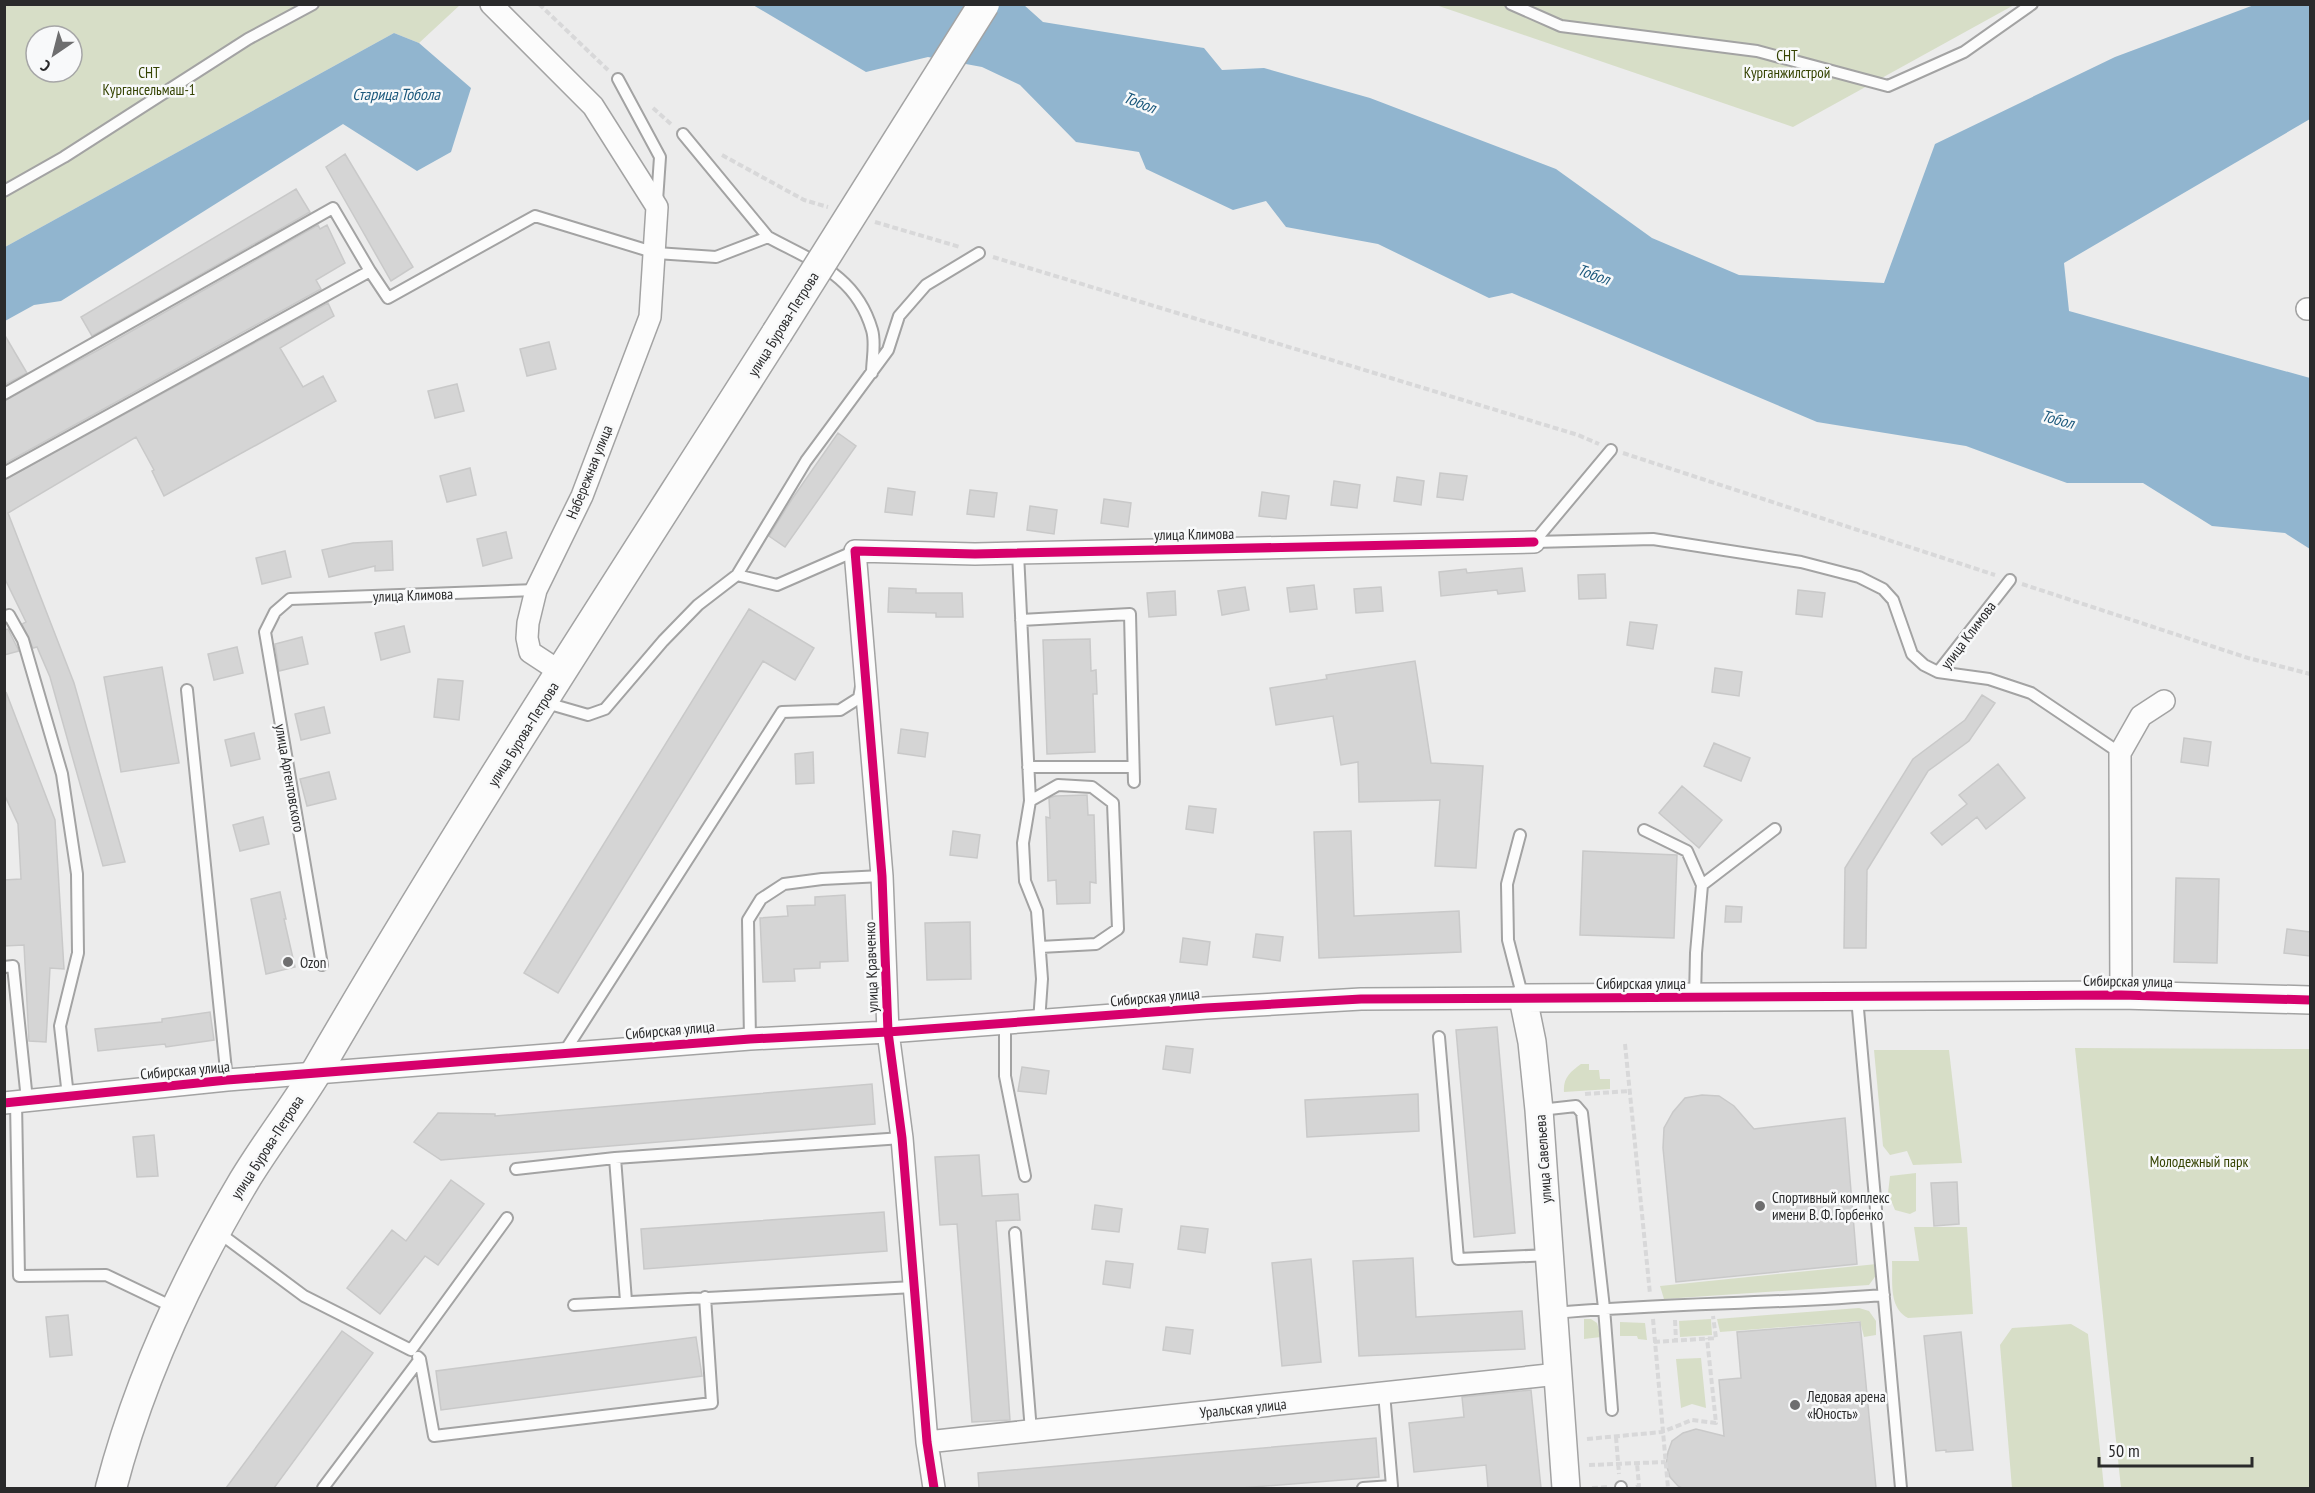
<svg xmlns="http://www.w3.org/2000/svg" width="2315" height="1493" font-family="'PT Sans Narrow',sans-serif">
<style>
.green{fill:#d7dec7;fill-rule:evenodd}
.water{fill:#91b5cf}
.building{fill:#d5d5d5;stroke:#c9c9c9;stroke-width:1.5}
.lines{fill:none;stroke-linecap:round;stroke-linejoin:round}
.service-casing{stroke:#a3a3a3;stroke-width:14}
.minor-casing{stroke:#a3a3a3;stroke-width:24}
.tertiary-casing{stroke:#a3a3a3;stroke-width:30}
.secondary-casing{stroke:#a3a3a3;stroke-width:33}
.path{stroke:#d8d8d9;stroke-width:4;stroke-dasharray:6 3;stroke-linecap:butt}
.service{stroke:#fcfcfc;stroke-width:10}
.minor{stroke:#fcfcfc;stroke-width:21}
.tertiary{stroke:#fcfcfc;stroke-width:27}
.secondary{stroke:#fcfcfc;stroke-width:30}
.secondary-bridge-casing{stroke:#a3a3a3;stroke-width:33;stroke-linecap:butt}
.secondary-bridge{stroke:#fcfcfc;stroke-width:30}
.cycleway-casing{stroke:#f8f9fa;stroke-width:13}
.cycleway{stroke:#d6006c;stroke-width:9}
.poi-dot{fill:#6e6e6f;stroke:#f8f9fa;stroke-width:2}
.labels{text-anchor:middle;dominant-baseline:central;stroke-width:5;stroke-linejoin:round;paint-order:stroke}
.park-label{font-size:15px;fill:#354302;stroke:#f8f9fa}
.street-label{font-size:15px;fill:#2a2a2b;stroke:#f8f9fa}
.poi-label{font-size:15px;fill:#2a2a2b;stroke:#f8f9fa;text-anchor:start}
.water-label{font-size:16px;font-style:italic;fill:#1b587c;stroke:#f8f9fa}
</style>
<rect width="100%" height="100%" fill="#ececec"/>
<path class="green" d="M5,5H460L419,43L394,33L5,247ZM36,36H72V72H36Z
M1436,5H2014L1793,127Z
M2075,1048L2310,1049V1488H2121Z
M1874,1050H1949L1962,1163L1913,1165L1907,1151L1890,1155L1883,1146Z
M1581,1064H1589V1070H1599L1600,1079H1610V1089L1564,1092C1563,1078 1570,1072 1581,1064Z
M1916,1173V1211L1910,1214L1895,1210L1888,1193L1890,1176Z
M1914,1227H1967L1973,1314L1908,1318C1888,1307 1893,1282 1892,1261H1919Z
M1877,1264V1274L1869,1285L1664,1299L1660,1286Z
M1859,1308L1869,1311L1876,1321V1335L1864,1337L1860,1321L1720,1332L1717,1319Z
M1584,1319H1591L1597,1323L1601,1337L1584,1339Z
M1711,1319L1712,1335L1680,1337L1679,1321Z
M1620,1322L1645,1323L1647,1340L1638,1339L1637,1336H1620Z
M2071,1324L2088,1334L2104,1488H2012L2000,1345L2012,1328Z
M1701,1358L1706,1408L1692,1404L1681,1408L1676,1359Z"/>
<path class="water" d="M753,5H1024L1043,22L1204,48L1222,70L1264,68L1370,98L1556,169L1652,238L1739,275L1884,283L1935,144L2115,57L2254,5H2310V119L2064,263L2069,311L2310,378V549L2285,533L2212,526L2143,483H2067L1966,446L1817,422L1512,293L1489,298L1378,244L1286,227L1266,201L1233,210L1146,169L1139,152L1076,142L1020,85L982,67L928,57L866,72Z
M394,33L419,43L471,88L451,152L417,171L343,124L61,301L34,305L5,321V247Z"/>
<path class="building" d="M345,154L413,267L391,281L326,167Z
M296,189L310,212L92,336L81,317Z
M318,225L320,229L327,225L345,263L316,280L321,289L4,464V401L100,349Z
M328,303L334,316L280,348L303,387L323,376L336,401L164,496L152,471L154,470L136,437L8,513L74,683L125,862L103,866L50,677L37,647L33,648L22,624L26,622L4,577V480Z
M4,334L27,373L4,385Z
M549,342L556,369L527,376L520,349Z
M457,384L464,411L435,418L428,391Z
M838,433L856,446L785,547L769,536L792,499Z
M470,468L476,495L447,502L440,476Z
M1440,473L1467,476L1463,500L1437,497Z
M1397,477L1424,481L1421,505L1394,501Z
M1334,481L1360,485L1357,508L1331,505Z
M888,488L915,492L912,515L885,512Z
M970,490L997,493L994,517L967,514Z
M1262,492L1289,496L1286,519L1259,516Z
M1104,499L1131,503L1128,527L1101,523Z
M1030,506L1057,510L1054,534L1027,530Z
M506,532L512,558L483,566L477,539Z
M392,541L393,570L375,571V566L329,577L322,550L353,543Z
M285,551L291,577L262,584L256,558Z
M1522,568L1525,591L1498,594L1497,590L1441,596L1439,572L1466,569L1467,573Z
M1605,574L1606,598L1579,599L1578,575Z
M1314,585L1317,609L1290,612L1287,588Z
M1245,587L1249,610L1222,615L1218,591Z
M1381,587L1383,611L1356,613L1354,589Z
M889,588L916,589V593H962L963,617H936V613L888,612Z
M1798,590L1825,593L1822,617L1796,614Z
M1175,591L1176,615L1149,617L1147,593Z
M749,609L814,648L795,680L763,661L558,993L524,973Z
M1630,622L1657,625L1653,649L1627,645Z
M404,626L410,652L381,660L375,633Z
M8,629L19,651L4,655V630Z
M302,637L308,664L279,671L275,644Z
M1090,639L1091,671L1096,670L1097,694H1093L1095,752L1047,754L1043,640Z
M237,647L243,673L214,680L208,654Z
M1415,661L1431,763L1483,766L1476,868L1435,866L1440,800L1359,802L1358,762L1341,765L1333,716L1276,725L1270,688L1327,679L1326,675Z
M162,667L179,763L121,772L104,677Z
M1715,668L1742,672L1739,696L1712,692Z
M438,679L463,681L459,720L434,717Z
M6,692L55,820L64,969L50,968L46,1042L29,1041L24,945L4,946V880L21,879L18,824L4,794Z
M1982,695L1995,703L1969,741L1928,771L1867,870L1866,948H1844L1845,868L1913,759L1965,720Z
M324,707L330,733L301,740L295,714Z
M901,729L928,733L925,757L898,753Z
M254,733L260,759L231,766L225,740Z
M2184,738L2211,742L2208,766L2181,762Z
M1714,743L1750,758L1741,781L1704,766Z
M813,752L814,783L796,784L795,754Z
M1998,764L2025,798L1986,829L1977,817L1942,845L1931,833L1967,804L1959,795Z
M329,772L336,799L307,806L300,779Z
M1682,786L1722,820L1699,848L1659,813Z
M1087,795L1088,815H1094L1096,883L1090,882V903L1057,904L1056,880L1048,881L1046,817L1050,818L1049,798L1055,796Z
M1189,806L1216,809L1213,833L1186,829Z
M263,817L269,844L240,851L233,825Z
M953,831L980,835L977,858L950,855Z
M1351,831L1354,916L1459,911L1461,952L1319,958L1314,832Z
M1583,851L1677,855L1674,938L1580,935Z
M2176,878L2219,879L2217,963L2174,962Z
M280,892L286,919H284L295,967L266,974L251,899Z
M845,895L848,961L820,962V968L794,969L795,981L763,982L760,918L788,916L787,906L815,905V897Z
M1726,906L1742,907L1741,922H1725Z
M970,922L971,979L927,980L925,923Z
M2287,929L2310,932V956L2284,953Z
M1256,934L1283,937L1280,961L1253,957Z
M1183,938L1210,942L1207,965L1180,962Z
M210,1012L214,1040L166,1047L165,1044L98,1051L95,1029L162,1022V1019Z
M1497,1027L1515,1233L1474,1237L1456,1030Z
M1166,1046L1193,1049L1190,1073L1163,1069Z
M1022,1067L1049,1071L1046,1094L1018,1091Z
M872,1084L875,1124L441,1160L414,1142L438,1113L495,1114V1116Z
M1418,1094L1419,1131L1307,1137L1305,1100Z
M1702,1095L1719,1096L1734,1106L1754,1129L1845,1118L1857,1264L1676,1282L1663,1148L1664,1128L1673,1112L1685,1098Z
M154,1135L158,1176L137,1177L133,1137Z
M979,1155L982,1196L1018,1194L1020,1220L996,1221L1010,1420L972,1422L957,1224L940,1225L935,1157Z
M451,1180L484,1204L438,1265L425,1256L380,1314L347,1288L392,1230L406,1241Z
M1957,1182L1959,1224L1934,1226L1931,1183Z
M1095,1205L1122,1209L1119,1232L1092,1229Z
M884,1212L887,1251L644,1269L641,1229Z
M1181,1226L1208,1229L1205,1253L1178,1249Z
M1413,1258L1416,1317L1522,1311L1525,1349L1359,1356L1353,1261Z
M1311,1259L1321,1362L1282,1366L1272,1263Z
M1106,1261L1133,1264L1130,1288L1103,1284Z
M68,1315L72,1355L50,1357L46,1317Z
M1860,1322L1876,1488H1682L1678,1486L1670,1477L1666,1464L1668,1452L1672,1441L1683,1433L1696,1429L1724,1436L1719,1380L1741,1378L1737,1332Z
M1166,1327L1193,1330L1190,1354L1163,1350Z
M342,1331L373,1353L274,1488H226Z
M1961,1332L1973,1450L1946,1452V1450L1936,1451L1924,1336Z
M696,1337L702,1376L441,1410L436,1371Z
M1531,1390L1541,1488H1488L1486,1465L1414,1472L1409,1423L1464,1417L1462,1397Z
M1376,1438L1379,1477L1241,1488H979L978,1473Z"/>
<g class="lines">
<defs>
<path id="service" d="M1511,4L1561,26L1757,51L1888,86L1964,52L2032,4
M618,79L660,157L657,201
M683,134L768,237
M4,191L64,157L248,39L313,4
M370,271L388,298L535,216L656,253L716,257L768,237C814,262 856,275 872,330C876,343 872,360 872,373
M4,394L333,208L370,271L4,473
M1534,542L1653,539L1801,562L1859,577L1883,589L1893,600L1912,654L1924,665L1938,672L1989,679L2031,693L2120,753
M1534,542L1611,450
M1018,553L1030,801
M737,575L806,461L888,350L899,316L926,285L979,253
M4,617L9,615L23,640L62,774L77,874L78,953L60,1026L68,1096
M1021,620L1130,614L1134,782
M1938,672L2010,580
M187,690L227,1080
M543,702L588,715L605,709L663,641L698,605L737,575L777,585L855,551
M1028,767H1133
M1644,830L1687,851L1702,885L1696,953L1695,998
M1520,835L1507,884L1508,940L1523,998
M1702,885L1775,829
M322,965L265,632L275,612L290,599L536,590
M4,967L13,966L27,1100
M1857,998L1901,1488
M1039,1022L1042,979L1037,911L1025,881L1023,843L1030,801L1058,785L1092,787L1113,803L1118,929L1096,944L1040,947
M1005,1024V1076L1025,1176
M1439,1037L1458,1259L1550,1255
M750,1039L748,920L761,899L784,884L822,879L882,876
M563,1054L782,712L840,710L859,698L861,687
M16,1101L19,1276L106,1275L175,1308
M1540,1110L1576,1106L1582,1113L1604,1308L1612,1410
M516,1169L615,1158
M218,1232L304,1296L411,1350L507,1218
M1015,1233L1031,1431
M626,1301L615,1158L902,1138
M574,1305L914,1287
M1554,1313C1663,1303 1774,1304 1884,1295
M420,1359L434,1436L712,1403L705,1297
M1621,1487V1488
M323,1488L420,1359L418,1357
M1363,1488L1392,1486L1384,1393"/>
<path id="minor" d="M491,4L593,106L657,207L650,317L582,496L536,590L528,623L527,638L530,652L562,673
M2307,309H2310
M2121,995L2120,753L2141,716L2164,701
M4,1103L227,1080L750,1039L888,1032L1206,1008L1361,999L1523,998
M927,1442L1558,1374
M934,1488L927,1442L902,1138L888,1032L882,876L855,551L975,554L1534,542"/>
<path id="tertiary" d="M1566,1488L1539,1110L1532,1042L1523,998L2121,995L2310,1000"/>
<path id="secondary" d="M111,1488C139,1380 187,1277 244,1181C267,1143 295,1107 318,1069C463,819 622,577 777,333"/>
</defs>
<use href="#service" class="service-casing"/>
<use href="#minor" class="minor-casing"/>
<use href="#tertiary" class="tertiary-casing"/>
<use href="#secondary" class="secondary-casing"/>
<path class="path" d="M539,4L608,70
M653,108L672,125
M722,155L804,200L828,207
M875,222L960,247
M993,257L1578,435L1599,444
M1623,453L1995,575
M2022,584L2248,658L2310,674
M1625,1044L1650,1294
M1585,1094L1630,1091
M1653,1319L1668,1488
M1675,1320L1676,1340
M1654,1342L1716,1338L1713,1316
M1616,1437L1619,1474
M1587,1439L1662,1432L1692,1420L1716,1423L1707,1338
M1589,1465L1665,1462
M1636,1487L1639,1486L1637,1463
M1592,1488L1608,1487"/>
<use href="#service" class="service"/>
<use href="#minor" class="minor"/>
<use href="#tertiary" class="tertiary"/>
<use href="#secondary" class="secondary"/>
<defs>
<path id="secondary-bridge" d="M777,333L984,4"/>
</defs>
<use href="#secondary-bridge" class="secondary-bridge-casing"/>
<use href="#secondary-bridge" class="secondary-bridge"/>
<defs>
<path id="cycleway" d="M4,1103L227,1080L750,1039L888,1032L1206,1008L1361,999L2121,995L2310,1000
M934,1488L927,1442L902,1138L888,1032L882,876L855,551L975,554L1534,542"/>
</defs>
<use href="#cycleway" class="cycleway-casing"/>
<use href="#cycleway" class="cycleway"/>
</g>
<g class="poi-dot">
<circle cx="288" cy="962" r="6"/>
<circle cx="1760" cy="1206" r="6"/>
<circle cx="1795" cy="1405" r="6"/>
</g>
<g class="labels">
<g class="park-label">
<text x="1787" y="55">СНТ<tspan x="1787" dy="17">Курганжилстрой</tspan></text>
<text x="149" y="72">СНТ<tspan x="149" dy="17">Кургансельмаш-1</tspan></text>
<text x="2199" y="1161">Молодежный парк</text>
</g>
<g class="street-label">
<text transform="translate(783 324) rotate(-58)">улица Бурова-Петрова</text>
<text transform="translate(589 472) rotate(-68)">Набережная улица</text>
<text transform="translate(1194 534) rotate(-1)">улица Климова</text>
<text transform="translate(413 595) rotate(-2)">улица Климова</text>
<text transform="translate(1968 635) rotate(-53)">улица Климова</text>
<text transform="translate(523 734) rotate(-58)">улица Бурова-Петрова</text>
<text transform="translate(290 778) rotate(80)">улица Аргентовского</text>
<text transform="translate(871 967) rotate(-92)">улица Кравченко</text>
<text transform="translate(2128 981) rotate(1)">Сибирская улица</text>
<text x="1641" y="983">Сибирская улица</text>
<text transform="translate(1155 997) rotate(-5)">Сибирская улица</text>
<text transform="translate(670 1030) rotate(-5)">Сибирская улица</text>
<text transform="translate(185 1070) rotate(-5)">Сибирская улица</text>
<text transform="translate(267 1147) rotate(-57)">улица Бурова-Петрова</text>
<text transform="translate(1543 1159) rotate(-94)">улица Савельева</text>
<text transform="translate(1243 1408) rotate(-6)">Уральская улица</text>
</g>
<g class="poi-label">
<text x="300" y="962">Ozon</text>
<text x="1772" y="1197">Спортивный комплекс<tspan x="1772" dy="17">имени В. Ф. Горбенко</tspan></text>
<text x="1807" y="1396">Ледовая арена<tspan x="1807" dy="17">«Юность»</tspan></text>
</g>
<g class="water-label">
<text x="396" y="94">Старица Тобола</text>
<text transform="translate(1140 102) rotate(21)">Тобол</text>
<text transform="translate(1594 274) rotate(19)">Тобол</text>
<text transform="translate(2058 419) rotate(15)">Тобол</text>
</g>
</g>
<rect width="2315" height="1493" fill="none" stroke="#2a2a2b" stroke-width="12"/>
<g transform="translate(54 54) rotate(215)"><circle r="28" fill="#f8f9fa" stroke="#a6a6a7" stroke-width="1.5"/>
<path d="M0-4.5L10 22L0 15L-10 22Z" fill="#6e6e6f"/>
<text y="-9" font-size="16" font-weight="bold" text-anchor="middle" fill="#2a2a2b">С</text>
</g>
<path d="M2099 1457v9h153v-9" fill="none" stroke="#2a2a2b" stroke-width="3"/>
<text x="2108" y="1457" font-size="18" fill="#2a2a2b" stroke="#f8f9fa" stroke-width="4.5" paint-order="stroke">50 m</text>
</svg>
